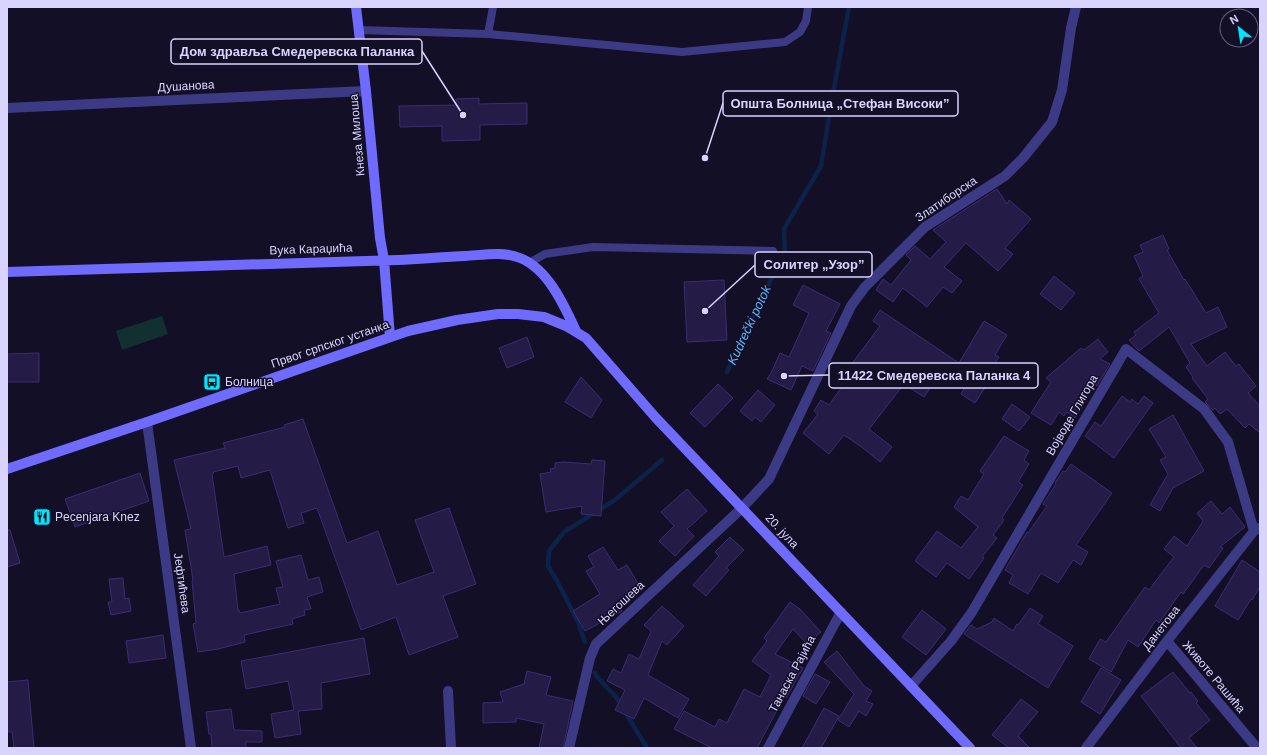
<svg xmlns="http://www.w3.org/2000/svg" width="1267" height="755" font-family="Arial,sans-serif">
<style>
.green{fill:#12302f}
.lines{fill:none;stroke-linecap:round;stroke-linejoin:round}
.stream{stroke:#0c2248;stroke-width:4.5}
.building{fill:#241b47;stroke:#3b2d73}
.lane{stroke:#3d3a85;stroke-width:8}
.street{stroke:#3d3a85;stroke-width:10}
.secondary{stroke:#6f6bff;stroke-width:10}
.labels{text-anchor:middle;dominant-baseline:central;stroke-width:3;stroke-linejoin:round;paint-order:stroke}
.street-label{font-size:12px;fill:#d9d4ff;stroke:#130f26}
.poi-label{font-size:12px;fill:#d9d4ff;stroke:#130f26;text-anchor:start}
.water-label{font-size:13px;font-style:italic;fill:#62b6ff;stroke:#130f26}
.leader{fill:none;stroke:#d9d4ff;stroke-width:1.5}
.callout-dot{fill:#d9d4ff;stroke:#130f26;stroke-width:1.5}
.callout{fill:#130f26;stroke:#d9d4ff;stroke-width:1.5}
.callout-label{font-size:13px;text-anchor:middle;font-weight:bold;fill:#d9d4ff}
</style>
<rect width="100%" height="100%" fill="#130f26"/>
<path class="green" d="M162,316L168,334L122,350L116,331Z"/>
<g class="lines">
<path class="stream" d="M727,372L772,277L785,256L784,229L821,166L832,99L849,7
M585,642L578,622L557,581L548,566L549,551L564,532L615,500L662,460
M595,673L597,677L616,697L647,748"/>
</g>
<path class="building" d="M479,98V104L527,103V124L480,125V140L442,141V126L400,127L399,106L456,105V99Z
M997,189L1007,204L1009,200L1031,219L1005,248L1013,254L998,271L966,243L944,267L962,281L952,293L943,287L927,307L903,288L893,302L876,290L883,279L891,285L911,260L906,255L915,246L930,259L946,242L933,230Z
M1163,235L1169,249L1167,250L1184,280L1185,279L1206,313L1218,307L1227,327L1191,344L1207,366L1225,352L1236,366L1239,364L1256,386L1248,393L1260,406V433L1249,424L1245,428L1227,409L1220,414L1215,408L1213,410L1205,402L1208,399L1192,378L1193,377L1186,367L1190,363L1169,327L1139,351L1129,340L1136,335L1134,332L1159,313L1139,279L1143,276L1134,256L1143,252L1140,245Z
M1054,276L1075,293L1061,310L1040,294Z
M724,280L727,340L687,342L684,282Z
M803,285L840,304L826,331L831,333L813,371L802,366L791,390L767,379L771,373L780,353L789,357L809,313L793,305Z
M880,310L959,363L984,321L1007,335L995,355L999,357L986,378L990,380L975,403L961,394L965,387L942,371L924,397L904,384L869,429L892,447L880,462L863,448L844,435L829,454L803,433L818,414L814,411L821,400L829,405L849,377L844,374L880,326L873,321Z
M527,337L534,357L507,368L499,348Z
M1098,339L1108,352L1100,359L1110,364L1097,386L1094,384L1081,404L1083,406L1075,418L1067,412L1064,416L1059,412L1051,425L1031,413L1051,382L1046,378L1081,348L1084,350Z
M39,353V382H7V354Z
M581,377L602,400L591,418L565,402Z
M718,384L733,398L705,427L690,413Z
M758,390L775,405L761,422L755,417L752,421L740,411Z
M1122,396L1130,402L1132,399L1138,404L1144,396L1153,403L1114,458L1085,436L1095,422L1101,426Z
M1012,404L1030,417L1019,431L1002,419Z
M1173,415L1204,471L1173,488L1160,511L1150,505L1168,474L1160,460L1166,457L1149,429Z
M303,419L347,543L378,531L397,585L434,572L415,520L449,508L476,584L443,596L458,637L409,655L396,617L361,630L317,508L301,513L304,523L288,528L270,470L241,478L238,466L213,472L214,473L212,474L224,557L267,546L271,565L234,574L238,611L239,610L240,613L280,604L276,588L283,587L276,561L301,555L308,580L319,577L323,592L307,597L311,609L304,610L305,615L292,619L293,624L244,635L245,642L218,649L198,652L193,624L196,623L192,581L193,580L185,530L191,529L174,460L225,448L223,443L285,427L284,425Z
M1004,436L1029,451L1024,460L1029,464L1018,482L1023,485L1002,518L1004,520L993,535L997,538L982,557L984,558L969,579L947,563L936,577L915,561L937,531L961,548L978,527L954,507L961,496L968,500L984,474L980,471L991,455Z
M592,460L605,461L601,516L581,514L582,506L546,512L540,474L551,472L550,469L555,468V463L564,462L591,464Z
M1071,464L1112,493L1076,545L1088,552L1081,565L1073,560L1058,583L1041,573L1028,594L1009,583L1013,575L1005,570L1027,532L1028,533L1047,506L1043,504L1056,484L1055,483L1063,471L1065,472Z
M140,473L149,501L75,527L65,499Z
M687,489L707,511L687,529L694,536L675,556L659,541L674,526L661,512Z
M1211,501L1222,514L1230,507L1245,527L1220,547L1223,548L1209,568L1204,565L1183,594L1181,592L1159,623L1156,620L1138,647L1128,640L1111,672L1089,659L1100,639L1106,642L1145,587L1149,590L1174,557L1164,549L1174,536L1187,546L1203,521L1197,513Z
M7,530H10L20,563L7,567Z
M730,537L744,550L726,568L729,570L706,596L693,585L719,556L715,552Z
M603,547L618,570L627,565L642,590L618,604L622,611L585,631L573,611L600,594L586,571L594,567L588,556Z
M1242,560L1260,572V587L1252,600L1251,599L1238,620L1215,606Z
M123,578L125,599L129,598L131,611L111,615L108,602H112L109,579Z
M790,602L800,609L821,632L807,644L793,629L775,654L803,668L786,698L784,697L757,748H712L674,729L684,711L715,727L719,719L727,723L744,689L760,697L771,675L752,661L767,641L764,638Z
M662,606L684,626L667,645L662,641L648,675L689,699L678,718L644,698L634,719L615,710L625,690L607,681L613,669L621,673L629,654L639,659L651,631L644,625Z
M1030,608L1043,616L1038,624L1073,646L1048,688L964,634L971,625L977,629L992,622L994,618L1013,631L1017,624L1018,625Z
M922,610L946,629L926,655L902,637Z
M163,635L166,658L129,663L126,641Z
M364,638L370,674L321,683L322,709L298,711L301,734L275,738L271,714L294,710L288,681L246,689L241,661Z
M837,651L864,686L872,691L866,701L873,704L866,716L859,711L849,727L838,720L854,694L824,662Z
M1101,668L1121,680L1100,714L1081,702Z
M527,671L551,677L546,695L573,701L563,748H539L544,724L516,718V722L483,723V703L503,702L500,692L524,684Z
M1173,672L1190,693L1191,692L1198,701L1196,703L1210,720L1189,738L1197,748H1181L1141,696Z
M815,674L830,682L816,704L803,696Z
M28,680L34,748H14L12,732H7V682Z
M1021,699L1038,712L1018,736L1030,748H1009L992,735Z
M824,708L839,716L821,748H802Z
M231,709L234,730L262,731V742H246V748H212L211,734H209L206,712Z"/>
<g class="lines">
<path class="lane" d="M359,30L488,34L682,52L785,42L800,32L806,21L808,7
M488,34L493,7
M529,263L545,254L593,247L773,251"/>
<path class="street" d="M7,108L366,91
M147,422L191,748
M1167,641L1257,748
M911,686L951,641L972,612L1126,349L1204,409L1228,442L1254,531
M448,691L451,748
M569,748L590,658L596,644L742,508L769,479L851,306L865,287L925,227L1005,176L1023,158L1052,122L1062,90L1071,28L1076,7
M768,748L841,612
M1086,748L1167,641L1254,531L1258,528"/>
<path class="secondary" d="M356,7L366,91L380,238L384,260L390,337
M7,272C137,268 268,264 398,260C420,259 443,257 465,256C483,255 503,251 520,258C548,269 564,305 576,331
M7,469L147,422L408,331L457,320L498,314H518L544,317L566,326L586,338L656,418L970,748"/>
</g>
<defs>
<symbol id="bus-square" viewBox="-11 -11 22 22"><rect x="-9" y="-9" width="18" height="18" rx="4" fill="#00e5ff" stroke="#130f26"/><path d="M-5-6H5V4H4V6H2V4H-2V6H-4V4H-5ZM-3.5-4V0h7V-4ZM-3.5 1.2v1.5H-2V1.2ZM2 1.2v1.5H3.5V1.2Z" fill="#111"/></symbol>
<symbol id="restaurant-square" viewBox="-11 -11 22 22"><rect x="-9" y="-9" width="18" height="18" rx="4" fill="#00e5ff" stroke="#130f26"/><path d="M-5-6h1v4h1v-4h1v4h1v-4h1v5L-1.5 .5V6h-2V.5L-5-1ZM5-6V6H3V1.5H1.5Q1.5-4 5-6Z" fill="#111"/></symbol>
</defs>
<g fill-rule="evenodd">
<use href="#bus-square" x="202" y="372" width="20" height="20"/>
<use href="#restaurant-square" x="32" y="507" width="20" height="20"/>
</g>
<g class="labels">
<g class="street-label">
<text transform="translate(186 86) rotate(-3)">Душанова</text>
<text transform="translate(357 135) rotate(-95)">Кнеза Милоша</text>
<text transform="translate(946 199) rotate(-34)">Златиборска</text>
<text transform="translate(311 249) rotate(-2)">Вука Караџића</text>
<text transform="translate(330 344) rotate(-19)">Првог српског устанка</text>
<text transform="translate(1072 415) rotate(-60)">Војводе Глигора</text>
<text transform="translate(782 531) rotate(47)">20. јула</text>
<text transform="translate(182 583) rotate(82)">Јефтићева</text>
<text transform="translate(621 603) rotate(-43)">Његошева</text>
<text transform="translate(1161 628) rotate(-52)">Данетова</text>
<text transform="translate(792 674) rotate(-62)">Танаска Рајића</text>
<text transform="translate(1214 677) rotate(50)">Животе Рашића</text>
</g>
<g class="poi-label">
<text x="225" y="382">Болница</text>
<text x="55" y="517">Pecenjara Knez</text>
</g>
<g class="water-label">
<text transform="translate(749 325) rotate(-65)">Kudrečki potok</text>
</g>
</g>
<path class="leader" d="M463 115L422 51M705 158L723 103M705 311L755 265M784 376L829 375"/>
<g class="callout-dot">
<circle cx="463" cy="115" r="4"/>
<circle cx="705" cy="158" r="4"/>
<circle cx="705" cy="311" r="4"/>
<circle cx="784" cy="376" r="4"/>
</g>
<g class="callout">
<rect x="171" y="39" width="251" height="25" rx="4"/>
<rect x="723" y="91" width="235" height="25" rx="4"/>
<rect x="755" y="252" width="117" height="25" rx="4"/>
<rect x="829" y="363" width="209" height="25" rx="4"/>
</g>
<g class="callout-label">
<text x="297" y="56">Дом здравља Смедеревска Паланка</text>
<text x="840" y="108">Општа Болница „Стефан Високи”</text>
<text x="814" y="269">Солитер „Узор”</text>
<text x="934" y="380">11422 Смедеревска Паланка 4</text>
</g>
<rect width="1267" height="755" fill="none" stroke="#d9d4ff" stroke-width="16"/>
<g transform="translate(1239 28) rotate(330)"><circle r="19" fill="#130f26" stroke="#625e7d"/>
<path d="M0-3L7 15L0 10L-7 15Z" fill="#00e5ff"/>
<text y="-6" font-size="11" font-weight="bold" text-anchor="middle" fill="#d9d4ff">N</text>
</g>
</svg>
